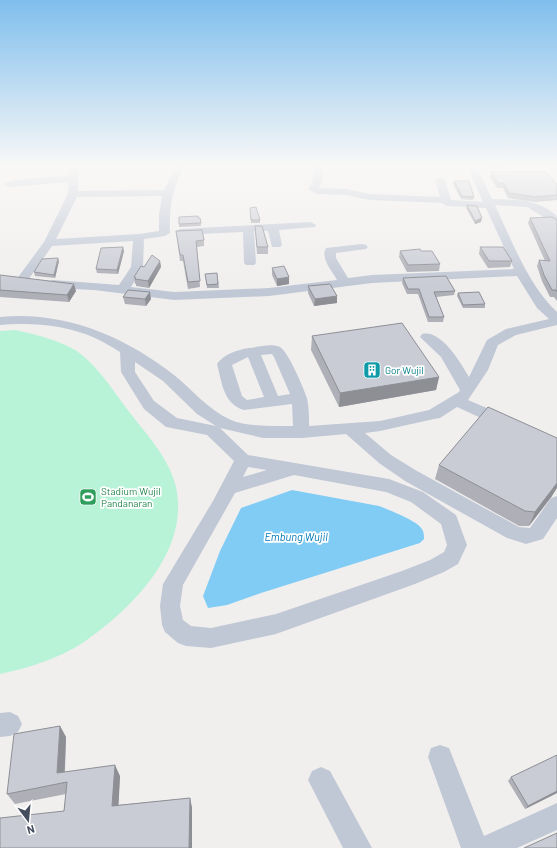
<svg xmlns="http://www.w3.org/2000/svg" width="557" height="848" font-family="Barlow,sans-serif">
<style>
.green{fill:#b8f3d8}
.water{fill:#81ccf5}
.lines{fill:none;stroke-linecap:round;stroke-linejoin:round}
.minor{fill:#c1c8d5;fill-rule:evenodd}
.wall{fill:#aeafb7}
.shaded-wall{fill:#8d8f95}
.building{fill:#caccd5;stroke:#8d8f95}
.labels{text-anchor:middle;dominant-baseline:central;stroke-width:3.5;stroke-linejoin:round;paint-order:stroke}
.culture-label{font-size:10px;fill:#0d838f;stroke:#fff;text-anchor:start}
.leisure-label{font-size:10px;fill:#27864d;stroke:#fff;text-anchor:start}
.water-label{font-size:11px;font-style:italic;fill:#0076b6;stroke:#fff}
</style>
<rect width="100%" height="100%" fill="#f1efee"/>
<path class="green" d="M15,330C35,334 67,342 82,355C100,370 113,390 127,409C145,433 169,457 176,487C190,551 132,609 84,642C60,658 29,668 0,674V331Z"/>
<path class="water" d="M292,490L379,506C389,510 416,520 422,529C424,532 424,536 424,539L420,543L261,593L227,605L208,608L203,596L220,551L241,508Z"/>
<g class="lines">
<path class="minor" d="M68,166H78V191L164,190L176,166H185C172,187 169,208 170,233L165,236L144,239L143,267L131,287L174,292L269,288L337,280C332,271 320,258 326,248L362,244L366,245L368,247L366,249L336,253V258L348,278L372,275L514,269L486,208L447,206L442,203L370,200L346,195L317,194L308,189C313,181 315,176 311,166H321C325,175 323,180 319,188L346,189L370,194L440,197L435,180L440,177L445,180L451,200L483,202L467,166H476L492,199C518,200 536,198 557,216V225L527,207L495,205C512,241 528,285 557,312V325L516,335L498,345L488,370L468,400L508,417L510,421L508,425L502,426L496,425L457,407L440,418L434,419L380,431L365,433L391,455L417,471L519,527L530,528L551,498L557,496V518L543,539L526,544L507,538L405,481L379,463L346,434L302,438H263L220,428L248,455L389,479L423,492L456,515L467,545L458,564L444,572L415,584L276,634L211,648L186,646L178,643L165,632L162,625L160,606L163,584L213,501L234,461L207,435L166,427L144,409L121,372L120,352C112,347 104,342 95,338C67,325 31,322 0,325V317C64,311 124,336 174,375C193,390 208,410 231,420C247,427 275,426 293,426L292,404L244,410C223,404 222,382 217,364C224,354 237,350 249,348C257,347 272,343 280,347C288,351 304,389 307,398C309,407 309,417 309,426L380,421L429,410L459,392L460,390L441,357L420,337L422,334C441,329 461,363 469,377L487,340L506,329L549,319L537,308L517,276L372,283L269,296L174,300L94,290L53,288L49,287L47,284L49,281L53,280L119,285L131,267L133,241L52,246L26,283H18L16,280L44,242L68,194L69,182L9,187L4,184C10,178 57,177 69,176ZM162,196L159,215V231L139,234L56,239L77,197ZM272,354L274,357L290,394L278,396L261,355ZM248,357L264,397L247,400L242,396L232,365ZM135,362L163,381L197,414L216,426L177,418L154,401L135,372ZM248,467L267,470L243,477ZM294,475L386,492L411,502L441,524L447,545L444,552L430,560L402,571L276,614L211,628L191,626L183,620L180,606L183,585L235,493Z
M478,166H516L517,167C512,171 483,170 478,166Z
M311,222L316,225L315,227L279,230L282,245L280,247H272L268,231H254L256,263L254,265H246L244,263L243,232L180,235L175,232L180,229Z
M10,712L18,716L22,724L18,732L10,736L0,737V713Z
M440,745L449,748L484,836L557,803V830L517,848H461L428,757L431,748Z
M321,767L330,771L372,848H343L308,780L312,771Z"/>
</g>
<path class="wall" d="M491,172L557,184V200L535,202L508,198L503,188H497L490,177Z
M454,181L474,197L473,200L461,199L453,184Z
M467,205L481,222L475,224L466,208Z
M250,208L260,220V223H251Z
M200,218L201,226L179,227V224Z
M530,218L557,220V301L554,297H550L542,281L537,266L539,260L545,261L528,223Z
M255,226L268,247V254H257Z
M176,231L204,240V246L197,247L200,287L188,289L183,261H180Z
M123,247L124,251L118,274L97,273L96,269Z
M480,247L512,261L510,267L488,268L479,254Z
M400,251H421L440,264L439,271L407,272L399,257Z
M59,261L55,278L35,276L34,272Z
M160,261L161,267L149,288L136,286V284H135L134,277L144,267Z
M272,268L289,284L277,286L272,275Z
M217,273L219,288H207L205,274Z
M0,275L76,291L69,302L0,297Z
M403,278L455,291L454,295L436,297L444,317L443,322H428L418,294H407L402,283Z
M308,286L337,303L314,306L308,293Z
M458,293L485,304V308H463L457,296Z
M123,297L151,299L146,306L125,304Z
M312,336L439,377L436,390L339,407L311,350Z
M439,465L552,496L529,526H519L435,479Z
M60,726L66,737L65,772L120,776L118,805L190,798L192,808V848H0L64,811L66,794L15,804L7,794Z
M511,777L557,793L525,809L508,781Z"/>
<path class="shaded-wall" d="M482,218L481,222L475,224V221Z
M123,247L124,251L118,274L117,270Z
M58,258L59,261L55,278L54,275Z
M160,261L161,267L149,288L148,281Z
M289,277V284L277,286V279Z
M74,284L76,291L69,302L67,295Z
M150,292L151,299L146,306L145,299Z
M337,296V303L314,306L315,299Z
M439,377L436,390L339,407L340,393Z
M557,483V488L552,496L529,526L535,512Z
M60,726L66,737L64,784L57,773Z
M115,765L120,776L118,816L112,806Z
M557,791V793L525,809L528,806Z
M190,798L192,808V848H189Z"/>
<path class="building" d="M491,172H546L557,184V195L536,197L509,193L504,183H498Z
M454,181H469L474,197L462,196Z
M467,205L477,206L482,218L475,221Z
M256,207L260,220H251L250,208Z
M198,216V218H200L201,223L179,224V217Z
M552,217L557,220V292L556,290H552L544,275L539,260L550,261L530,218Z
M255,226H262L268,247H257Z
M202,230L204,240L196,241L200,281L188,282L183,255H180L176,231Z
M123,247L117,270L96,269L101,248Z
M480,247H503L512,261H489Z
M420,249L421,251H432L440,264L408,265L400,251Z
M152,255L160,261L148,281L135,279L136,278L134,277L141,266L144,267Z
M58,258L54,275L34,272L42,259Z
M284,266L289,277L277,279L272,268Z
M217,273L218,284L207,285L205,274Z
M0,275L74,284L67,295L0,290Z
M446,276L455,291L434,292L444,317H429L419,289H408L403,278Z
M330,284L337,296L315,299L308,286Z
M128,290L150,292L145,299L123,297Z
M479,292L485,304L463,305L458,293Z
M402,323L439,377L340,393L312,336Z
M488,407L557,438V483L535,512L525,511L439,465Z
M60,726L57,773L115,765L112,806L190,798L189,848H0V818L64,811L67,782L7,794L14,734Z
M557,755V791L528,806L511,777Z
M557,833V848H524Z"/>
<linearGradient id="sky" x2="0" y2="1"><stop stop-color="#7fbeed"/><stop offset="0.58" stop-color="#f9f8f7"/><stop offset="1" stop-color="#f9f8f7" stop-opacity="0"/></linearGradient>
<rect width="557" height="285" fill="url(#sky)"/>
<defs>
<symbol id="building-square" viewBox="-11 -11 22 22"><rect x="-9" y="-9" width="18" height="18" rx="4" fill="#0f9aa8" stroke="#fff"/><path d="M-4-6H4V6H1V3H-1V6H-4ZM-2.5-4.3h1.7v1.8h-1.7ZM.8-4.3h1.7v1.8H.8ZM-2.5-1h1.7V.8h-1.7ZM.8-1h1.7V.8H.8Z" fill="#fff"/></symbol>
<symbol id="stadium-square" viewBox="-11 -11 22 22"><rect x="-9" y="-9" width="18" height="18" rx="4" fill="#2e9e5b" stroke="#fff"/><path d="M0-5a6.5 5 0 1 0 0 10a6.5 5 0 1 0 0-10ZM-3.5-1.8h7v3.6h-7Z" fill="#fff"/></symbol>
</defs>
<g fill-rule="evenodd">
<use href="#building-square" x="362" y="360" width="20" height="20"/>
<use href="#stadium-square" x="78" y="487" width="20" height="20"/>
</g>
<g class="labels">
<g class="culture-label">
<text x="385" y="370">Gor Wujil</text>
</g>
<g class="leisure-label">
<text x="101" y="491">Stadium Wujil<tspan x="101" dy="12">Pandanaran</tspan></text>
</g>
<g class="water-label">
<text x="296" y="536">Embung Wujil</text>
</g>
</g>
<g transform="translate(28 820) rotate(164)" stroke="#ffffff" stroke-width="3" paint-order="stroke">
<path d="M0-3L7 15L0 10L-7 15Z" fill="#454e5e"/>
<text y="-6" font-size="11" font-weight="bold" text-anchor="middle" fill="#454e5e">N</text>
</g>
</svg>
